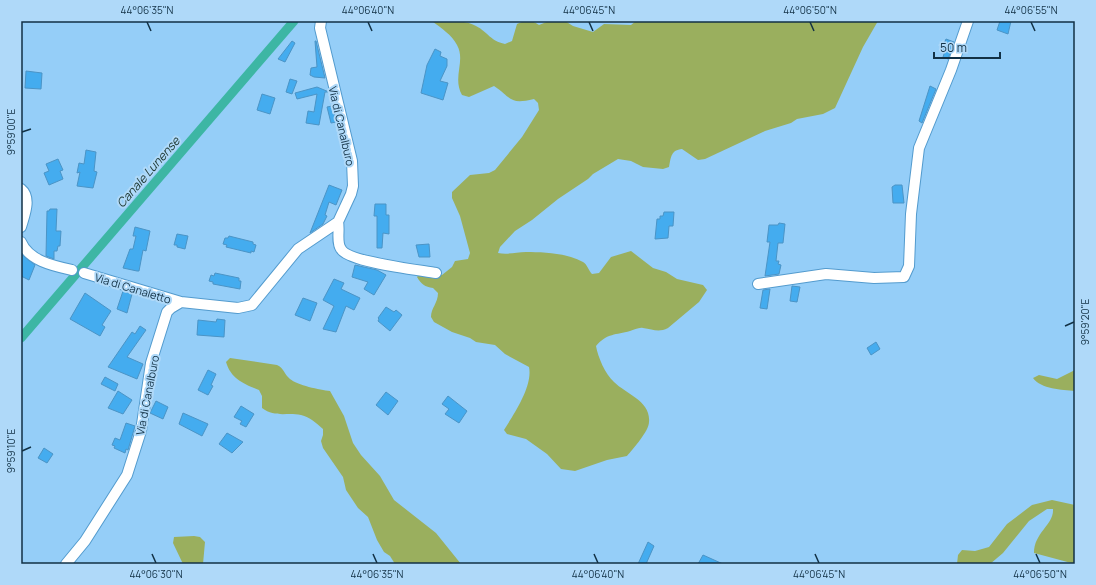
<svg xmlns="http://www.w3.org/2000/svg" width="1096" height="585" font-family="Manrope,sans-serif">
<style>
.green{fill:#9aaf5e}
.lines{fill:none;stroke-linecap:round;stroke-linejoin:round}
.canal{stroke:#3db6a4;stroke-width:9}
.building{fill:#44acef;stroke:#4b94c6}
.minor-casing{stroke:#539bce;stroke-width:12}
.minor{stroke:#fff;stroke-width:10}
.ticks{fill:none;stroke:#123145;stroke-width:1.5}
.labels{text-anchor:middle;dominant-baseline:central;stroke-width:4;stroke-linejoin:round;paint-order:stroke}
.street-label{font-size:11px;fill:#123145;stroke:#afd9f9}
.water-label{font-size:12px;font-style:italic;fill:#213b36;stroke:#afd9f9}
.neatline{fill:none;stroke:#123145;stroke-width:1.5}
.ticks-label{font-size:10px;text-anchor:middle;fill:#123145}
</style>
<rect width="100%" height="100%" fill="#95cef8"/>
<path class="green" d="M432,21C447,21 463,19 476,26C488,32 490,41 505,44L512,41L517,24C525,20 532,20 539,25L549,21H565L573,26L593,32L604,24L631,25L636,21H878L863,47L835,108L823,114L797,119L791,123L765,131L705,159L698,160L682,149C671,150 671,157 669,167L663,169L643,167L631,161L618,159L593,174L588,179L558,199L532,220L515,231L500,247L498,253C508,255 516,252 526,252C543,252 567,253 583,262C587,264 589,271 592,274L599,273L611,257L631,251L653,268L666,272L677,279L703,285L707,290L699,302L668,328C658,333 653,329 643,328C639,327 634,330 630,331C616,335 607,333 596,346C598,357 605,374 614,382C626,394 651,401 649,422C649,431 633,449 627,456L607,460L575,471L561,469L547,454L526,439L507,434L504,430C514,414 533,386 529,367L505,354L495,345L476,342L470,338L452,332L434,322L431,317C431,308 438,303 438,293L433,288C425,287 421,284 417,277L421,272L442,275L452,267L455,261L468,259L470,253L460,216L452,198V192L470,175L489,173L495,170L522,137L539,110L538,103L534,99C509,105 512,98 494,86L469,97L462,95C452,77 466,61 457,45C452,35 441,28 432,21Z
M230,358L277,365C284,368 284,374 290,379C297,385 320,390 330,391L344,416L353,443L361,455L380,476L394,500L436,533L461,564H395L390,556L384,552L377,540L368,517L358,508L346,490L343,477L323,448L321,441L323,435V429C316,423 310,417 301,415C287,412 275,418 262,408V396L259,390C244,384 231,379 226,362Z
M1075,370V391C1062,390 1041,389 1033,378L1039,375L1057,379Z
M1052,500L1075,505V564L1034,553C1034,532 1054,525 1053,509H1047L1029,521L1003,553L990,564H957L958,555L962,550L975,551L989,547L1007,524L1032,505Z
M194,536L200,537L205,542L203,564H183L173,543L174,537Z"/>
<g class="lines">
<path class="canal" d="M21,338L294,21"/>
</g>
<path class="building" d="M1000,21H1011L1008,34L997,30Z
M946,39L954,42L948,59L943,57L945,51L942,49Z
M292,41L295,43L285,62L278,59Z
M315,41H316L325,78L314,77L310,75L311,68L317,67Z
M435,49L441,52L440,56L447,59V66L440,81L448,83L443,100L421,93L427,65Z
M26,71L42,73L41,89L25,88Z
M290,79L297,81L292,94L286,92Z
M930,86L936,89L922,123L919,121Z
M317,87L329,92H325L319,125L306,123L308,111L314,112L317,94L297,99L295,93Z
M262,94L275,98L270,114L257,110Z
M332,106L336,122L331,123L327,107Z
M86,150L96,152L94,171L97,172L93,188L77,186L80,172L77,173L79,163L84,164Z
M58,159L63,170L60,171L63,179L49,185L44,173L49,171L46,164Z
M329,185L342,190L336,205L329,202L325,215L327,216L323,224L310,233Z
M895,185H902L904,203H893L892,187Z
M375,204H386V215H389V234L383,233L382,248H377V216H374Z
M50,209H57L56,231H61L60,246H58L57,251H54V259L46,256L47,211H49Z
M664,212H674L673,226H669L668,238L655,239L657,219H660V216H663Z
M779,223L785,224L783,243H778L776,261H779L778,264L781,265L779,274L765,276L770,242H767L769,225H778Z
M135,227L150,231L146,251L143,250L139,271H137L123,268L130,249H133L136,236H133Z
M177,234L188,236L185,249L177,247V245H174Z
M229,236L253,242V244L256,245L254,252L251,251V253L226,247L227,245L223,244L225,238H228Z
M429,244L430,257H419L416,245Z
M21,254L35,265L29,280L21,276Z
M355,265L377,270L386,275L374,295L364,289L368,282L352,277Z
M215,273L239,278V281H241L240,289L213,284V282L209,281L211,275L214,276Z
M334,279L344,283L341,289L360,298L354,310L346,306L336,332L323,329L334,306L323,300Z
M792,286L800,287L797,302L790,301Z
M770,289L767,309L760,308L763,290Z
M123,291L132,294L127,313L117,309Z
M85,293L111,311L102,325L105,327L100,336L70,319Z
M303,298L317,303L310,321L295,315Z
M386,307L394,312L396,310L402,315L390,331L378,321L379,319L378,318Z
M217,319L225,320L224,337L197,335L198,320L216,322Z
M140,326L146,330L127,357L143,364L137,379L108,367L132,332L135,334Z
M876,342L880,349L871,355L867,348Z
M208,370L216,374L211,385L213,386L208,395L198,390Z
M105,377L118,384L115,391L101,384Z
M118,391L132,400L123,414L108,408Z
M386,392L398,401L388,415L376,405Z
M448,396L467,411L459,423L445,414L449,409L442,404Z
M156,401L168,407L163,419L150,413Z
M241,406L254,414L246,427L240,424L242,421L234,417Z
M183,413L208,424L202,436L179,424Z
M126,423L135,426L128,450L126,449L125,453L114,448L115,446L112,445L115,438L120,440Z
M227,433L243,442L232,453L219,444Z
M44,448L53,454L47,463L38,458Z
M648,542L654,546L646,564H638Z
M703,555L723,564H698Z"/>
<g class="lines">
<defs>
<path id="minor" d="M21,189C32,198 24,216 21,227
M338,222C340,230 336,242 341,249C348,262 419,270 436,273
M21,242C29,261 54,266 72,270
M84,273L181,302
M758,284L826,274L874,278L904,277L909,266L911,214L919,148L951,70L968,21
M66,564L85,541L127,475L141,431L151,363L167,312L171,308L181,302L238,308L252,305L298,249L338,222L351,194L353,186L352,161L320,28L321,21"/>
</defs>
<use href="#minor" class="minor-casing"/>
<use href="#minor" class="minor"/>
</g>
<path class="ticks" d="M147,22L151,31M368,22L372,31M589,22L593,31M810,22L814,31M1031,22L1035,31M22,132L31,129M1065,326L1074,322M22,451L31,447M152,554L156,563M373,554L377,563M594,554L598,563M815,554L819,563M1036,554L1040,563"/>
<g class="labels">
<g class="street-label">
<text transform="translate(342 126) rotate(77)">Via di Canalburo</text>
<text transform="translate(133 288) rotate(17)">Via di Canaletto</text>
<text transform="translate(147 395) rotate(-79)">Via di Canalburo</text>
</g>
<g class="water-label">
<text transform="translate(148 172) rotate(-49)">Canale Lunense</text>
</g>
</g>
<rect width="1096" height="585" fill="none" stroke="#afd9f9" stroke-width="44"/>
<path d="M934 52v6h66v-6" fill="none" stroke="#123145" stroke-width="2"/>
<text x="940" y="52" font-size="12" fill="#123145" stroke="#afd9f9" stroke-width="3" paint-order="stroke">50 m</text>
<rect x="22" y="22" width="1052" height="541" class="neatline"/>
<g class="ticks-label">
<text x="147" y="14">44°06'35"N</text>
<text x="368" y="14">44°06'40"N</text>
<text x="589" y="14">44°06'45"N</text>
<text x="810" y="14">44°06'50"N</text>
<text x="1031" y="14">44°06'55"N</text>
<text transform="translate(11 132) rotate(-90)" y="4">9°59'00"E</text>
<text transform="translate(1085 322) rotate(-90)" y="4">9°59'20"E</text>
<text transform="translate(11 451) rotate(-90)" y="4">9°59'10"E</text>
<text x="156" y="578">44°06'30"N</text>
<text x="377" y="578">44°06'35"N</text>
<text x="598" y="578">44°06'40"N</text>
<text x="819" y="578">44°06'45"N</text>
<text x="1040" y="578">44°06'50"N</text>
</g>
</svg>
